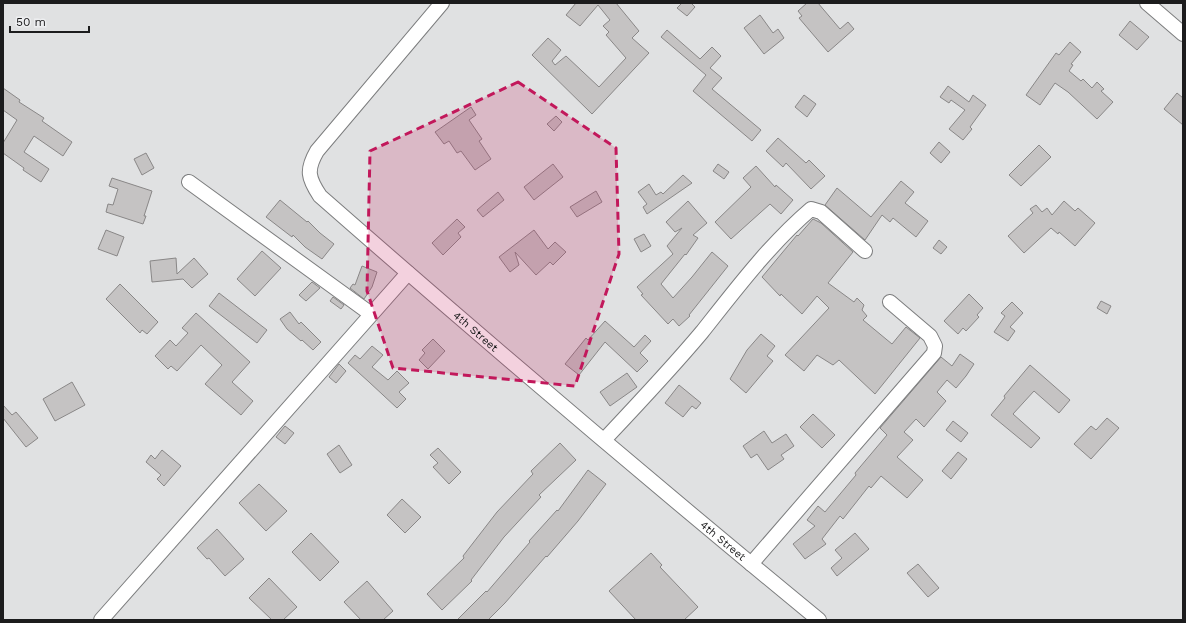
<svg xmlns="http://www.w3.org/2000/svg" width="1186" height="623" font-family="'Work Sans',sans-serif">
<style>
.building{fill:#c5c3c3;stroke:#898787}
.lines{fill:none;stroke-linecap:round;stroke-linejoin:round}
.minor-casing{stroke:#7c7d7e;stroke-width:16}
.minor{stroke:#fff;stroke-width:14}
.marked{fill:#c2185b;fill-opacity:0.2;stroke:#c2185b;stroke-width:3;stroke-dasharray:8 5;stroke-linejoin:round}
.labels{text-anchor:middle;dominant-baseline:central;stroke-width:3;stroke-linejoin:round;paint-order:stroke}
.street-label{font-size:11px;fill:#1c1c1d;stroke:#edeef0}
</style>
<rect width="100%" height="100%" fill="#e0e1e2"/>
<path class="building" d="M576,3H616L639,31L632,38L649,53L592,114L532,55L548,38L561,50L552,61L555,65L566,56L599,87L626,58L606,35L609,32L603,26L610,20L598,5L580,26L566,15Z
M682,3H691L695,7L687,16L677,8Z
M807,3H818L840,29L848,22L854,29L828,52L799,18L802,16L798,11Z
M760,15L773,33L778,29L784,38L764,54L744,28Z
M1130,21L1149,37L1137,50L1119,35Z
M667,30L700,59L712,47L721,56L710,68L722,78L712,89L761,130L752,141L693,91L706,75L661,37Z
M1070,42L1081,52L1071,64L1073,65L1069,71L1081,81L1083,79L1092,88L1097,82L1104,89L1101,91L1113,102L1097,119L1068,92L1055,83L1040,105L1026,95L1056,53L1059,55Z
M948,86L969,102L973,95L986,105L970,127L972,129L963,140L949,129L965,110L951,100L949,103L940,97Z
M3,88L20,100L19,102L44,118L42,121L72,142L63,156L34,136L24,152L49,169L41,182L23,170L24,168L3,153V143L17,120L3,110Z
M1177,93L1183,98V125L1164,109Z
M804,95L816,104L807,117L795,107Z
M471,107L476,115L469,120L482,139L479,141L491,159L475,170L461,151L457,153L449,141L444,144L435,132Z
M556,116L562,122L554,131L547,124Z
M778,138L806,163L809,160L825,176L811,189L786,163L783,167L766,151Z
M939,142L950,152L941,163L930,153Z
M1039,145L1051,157L1021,186L1009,175Z
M146,153L154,168L142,175L134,159Z
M553,164L563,177L534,200L524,187Z
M718,164L729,172L724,179L713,171Z
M756,166L775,187L776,185L793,200L781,214L770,204L731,239L715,222L751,187L743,178Z
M683,175L692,183L647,214L643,207L647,204L638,192L649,184L656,195L661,192L663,194Z
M112,178L152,191L144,216H146L143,224L106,212L108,204L113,205L118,189L109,186Z
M901,181L914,192L905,203L928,221L916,237L893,218L890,222L882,215L865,240L825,205L837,188L871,217Z
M596,191L602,202L577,217L570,207Z
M498,192L504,200L483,217L477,210Z
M280,200L307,222L308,221L320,233L334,244L322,259L305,247L293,235L292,237L266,217Z
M688,201L707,223L693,235L698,238L686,255L685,254L661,284L673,298L692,277L712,252L728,266L689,315L690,316L679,326L673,319L668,324L641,295L643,294L637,287L673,254L667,246L682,228L675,232L666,222Z
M1064,201L1075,211L1078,208L1095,223L1075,246L1059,232L1058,234L1051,228L1024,253L1008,236L1033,213L1030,209L1036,205L1042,212L1047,208L1052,215Z
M457,219L465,227L458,233L461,237L443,255L432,243Z
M813,219L821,223L853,252L828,283L854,302L857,298L864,305L862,310L867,316L863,320L892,344L906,327L920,338L875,394L839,360L833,365L817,355L804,371L785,355L829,308L817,296L802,314L781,294L780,296L762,277L797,235L798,236Z
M106,230L124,237L117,256L98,249Z
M534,230L548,249L555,242L566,252L553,265L550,262L536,275L515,252L519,265L510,272L499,257Z
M644,234L651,246L641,252L634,239Z
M939,240L947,247L941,254L933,248Z
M262,251L281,268L255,296L237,279Z
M176,258L177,274L194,258L208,274L192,288L183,279L152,282L150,261Z
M362,266L377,272L372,287L364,299L350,288L353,284L355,285Z
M312,282L320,288L306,301L299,295Z
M120,284L158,322L147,334L142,330L140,333L106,299Z
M219,293L267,330L257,343L209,306Z
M969,294L983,308L977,315L979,317L966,331L963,328L958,334L944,321Z
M333,297L344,305L341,309L330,301Z
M1101,301L1111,306L1107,314L1097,308Z
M1012,302L1023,313L1010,327L1015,331L1008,341L994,332L1005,316L1001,313Z
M290,312L299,324L301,322L321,342L313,350L302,340L301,341L287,329L280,319Z
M196,313L250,362L232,382L253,401L241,415L205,384L222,365L201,345L177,371L171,366L168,369L155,356L170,340L176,346L188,333L182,328Z
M605,321L634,347L645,335L651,341L640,353L648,361L637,372L605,342L579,375L565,364L586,338L588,340Z
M761,334L775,346L767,356L773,361L746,393L730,379L747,350Z
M433,339L445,351L428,369L419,360L425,353L422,350Z
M372,346L383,355L372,367L388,380L397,371L409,383L399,392L406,399L397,408L369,382L348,363L355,355L360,359Z
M960,354L974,364L966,376L956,388L947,380L937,392L946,401L924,427L916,419L904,432L913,440L897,457L923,480L907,498L881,476L871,488L869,486L843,519L840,516L822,539L826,544L805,559L793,544L815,526L807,520L818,506L825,512L856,475L855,473L887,435L880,428L941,357L952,366Z
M339,364L346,371L336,383L329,377Z
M1030,365L1070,400L1059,413L1034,391L1013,414L1040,438L1031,448L991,415L1005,398L1004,396Z
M627,373L637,387L610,406L600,392Z
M72,382L85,405L55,421L43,399Z
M679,385L701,403L696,409L692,406L683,417L665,403Z
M3,405L12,415L16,412L38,438L26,447L3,418Z
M813,414L835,435L822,448L800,427Z
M1107,418L1119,428L1091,459L1074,444L1091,426L1096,430Z
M953,421L968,433L961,442L946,430Z
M285,426L294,433L285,444L276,437Z
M764,431L772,443L786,434L794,446L781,455L784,459L768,470L757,454L751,458L743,446Z
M560,443L576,460L539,495L541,497L504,537L471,580L472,581L442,610L427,594L464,558L463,556L497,512L533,474L531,471Z
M339,445L352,465L340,473L327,454Z
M438,448L461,472L449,484L433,467L438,463L430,455Z
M162,450L181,466L164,486L157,479L161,475L146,462L151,455L155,459Z
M958,452L967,459L951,479L942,471Z
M588,470L606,484L578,521L547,557L546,556L505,603L488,620H457L486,591L487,592L530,542L529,541L557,510L558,511Z
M259,484L287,511L266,531L239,503Z
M402,499L421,517L405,533L387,515Z
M217,529L244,559L225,576L209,558L207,559L197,548Z
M311,533L339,562L320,581L292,552Z
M855,533L869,549L837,576L831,568L842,558L835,550Z
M651,553L662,565L660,567L698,607L684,620H636L609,591Z
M918,564L939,588L928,597L907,573Z
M269,578L297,607L283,620H272L249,598Z
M367,581L393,611L383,620H361L344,602Z"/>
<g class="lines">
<defs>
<g id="minor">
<path id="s1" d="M442,3L317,151C306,170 308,178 320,196C484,340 650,481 819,620"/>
<path d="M1147,3L1183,34"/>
<path d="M189,182L371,314"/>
<path d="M604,440C637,405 671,369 702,332C736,289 770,244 811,209L821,212L865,251"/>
<path d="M751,564L934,353L935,346L930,336L890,302"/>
<path d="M101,620L408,273"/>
</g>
</defs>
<use href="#minor" class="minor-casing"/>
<use href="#minor" class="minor"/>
</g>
<path class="marked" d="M518,82L616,148L619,254L575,386L393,368L367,291L370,151Z"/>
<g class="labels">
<g class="street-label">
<text stroke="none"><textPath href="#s1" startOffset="449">4th Street</textPath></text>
<text stroke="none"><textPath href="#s1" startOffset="773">4th Street</textPath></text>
</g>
</g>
<rect width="1186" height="623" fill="none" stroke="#1c1c1d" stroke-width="8"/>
<path d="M10 26v6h79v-6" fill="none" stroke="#1c1c1d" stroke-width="2"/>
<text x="16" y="26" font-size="12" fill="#1c1c1d" stroke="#edeef0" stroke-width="3" paint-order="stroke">50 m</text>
</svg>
